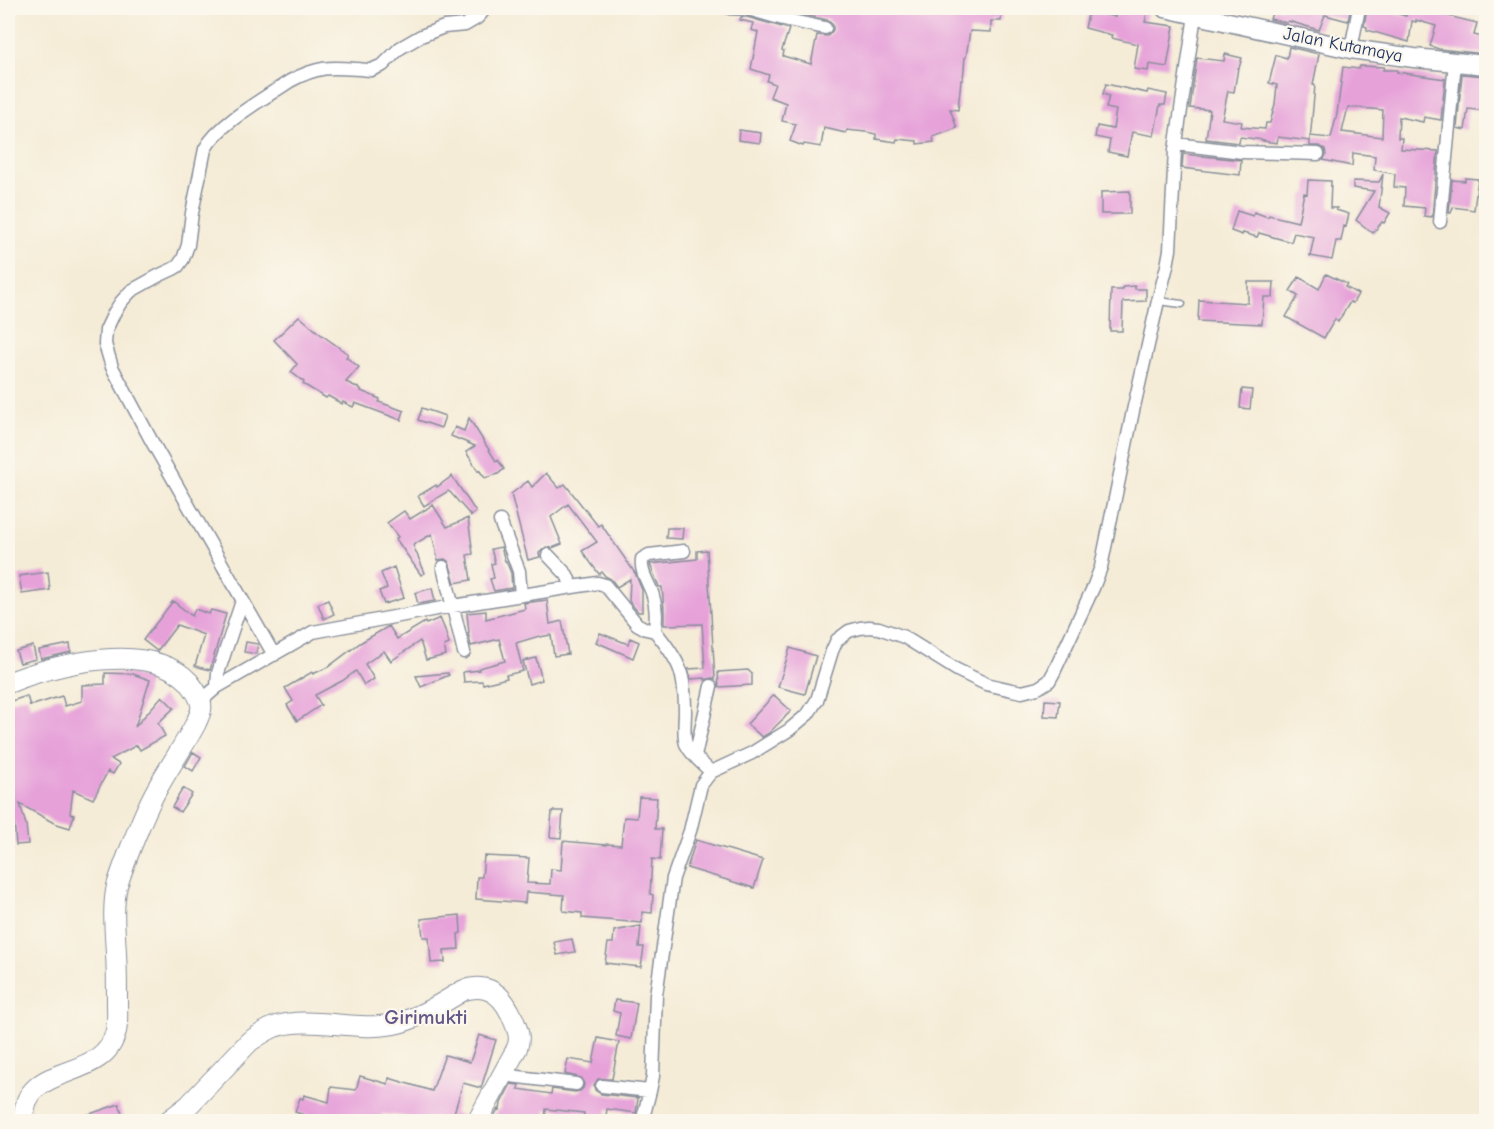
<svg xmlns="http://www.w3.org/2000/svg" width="1494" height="1129" font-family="'Comic Neue',sans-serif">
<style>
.building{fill:#e6a1d9;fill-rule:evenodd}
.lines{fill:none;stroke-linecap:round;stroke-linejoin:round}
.service-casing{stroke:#888e9a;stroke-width:9}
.minor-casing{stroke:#888e9a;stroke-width:15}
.secondary-casing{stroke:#888e9a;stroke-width:21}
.primary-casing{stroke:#888e9a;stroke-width:22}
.service{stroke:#fff;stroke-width:6}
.minor{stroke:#fff;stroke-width:12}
.secondary{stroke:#fff;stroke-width:18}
.primary{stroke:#fff;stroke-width:20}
.labels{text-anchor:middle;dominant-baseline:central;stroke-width:4.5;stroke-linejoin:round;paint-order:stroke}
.street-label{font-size:18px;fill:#1b2f5e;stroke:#fbf7ec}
.quarter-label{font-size:21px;font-weight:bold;fill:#625789;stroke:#fbf7ec}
</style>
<rect width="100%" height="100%" fill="#fbf7ec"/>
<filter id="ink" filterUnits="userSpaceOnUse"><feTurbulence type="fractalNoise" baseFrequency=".0167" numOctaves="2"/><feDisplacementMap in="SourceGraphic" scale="12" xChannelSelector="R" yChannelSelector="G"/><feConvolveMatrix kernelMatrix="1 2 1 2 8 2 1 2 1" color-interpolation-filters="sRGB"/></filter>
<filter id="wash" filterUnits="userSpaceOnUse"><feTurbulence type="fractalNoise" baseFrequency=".008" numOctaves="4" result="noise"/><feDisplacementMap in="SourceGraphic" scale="24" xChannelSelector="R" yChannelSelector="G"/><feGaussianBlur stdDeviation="1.35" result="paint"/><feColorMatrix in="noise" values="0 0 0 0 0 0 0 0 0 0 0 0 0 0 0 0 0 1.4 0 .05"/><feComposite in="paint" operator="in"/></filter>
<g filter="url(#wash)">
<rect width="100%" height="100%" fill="#f5ecd7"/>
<g id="blocks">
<path class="building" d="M773,8L791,9V8H849L874,11V8H962L961,10L1002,11L1001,21H991V32L970,31L966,57H965L963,80H961L958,110L950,109L957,128L933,137L934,142L917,144V141L897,139L896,142L876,139V134L866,132L847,130L846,133L824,128L821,147L804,144L803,146L790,141L796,124L782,121L786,103L770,97L775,84L767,81L769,75L751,69L758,32L751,30L753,23L740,20L741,17H747L789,29L782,50L784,51L783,56L811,64L817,35L828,36L833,30V25L827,20Z
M1118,8H1127L1147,13L1145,22L1174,26L1167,67L1149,64L1148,71L1134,69L1138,44L1111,38L1112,35L1085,28L1089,10L1115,17Z
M1274,8H1351L1348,21L1325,15L1319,30L1288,21L1287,23L1270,19Z
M1367,8H1380L1388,9L1387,11L1406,16L1408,8H1446L1444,15L1477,23L1474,35L1486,38L1485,54L1439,49L1430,46L1436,26L1416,20V22L1412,21L1409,42L1367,30V27L1364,26Z
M1289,47L1319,54L1313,85H1315L1310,141L1278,137L1277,143L1263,141L1264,140L1240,137L1239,143L1206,139L1210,110L1190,108L1197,58L1224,61L1225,54L1242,58L1239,68H1238L1234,92L1228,91L1222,119L1242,122L1241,127L1265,129L1266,123H1270L1275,104L1277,85L1269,83L1276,55L1287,58Z
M1360,66L1384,67L1383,70H1397V72L1445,79L1441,120L1424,117L1423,122L1399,117L1398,138H1402L1401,149L1438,151L1432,217L1424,216L1425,208L1404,206L1405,188L1394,187L1395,174L1374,170L1375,156L1353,153L1352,166L1323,160L1326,155L1325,149L1319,146H1310V136L1331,138L1337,114L1343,67L1359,69ZM1348,107L1383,110L1382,137L1342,132Z
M1462,74L1486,76V111L1468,109L1465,130L1457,128Z
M1106,84L1147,93L1148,90L1167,94L1165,105H1160L1154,136L1132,132L1127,156L1108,152L1110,140L1095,137L1097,126L1113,129L1116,110L1106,108L1109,96L1103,94Z
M739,130L761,133L760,143L738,140Z
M1183,154L1241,160L1240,175L1182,168Z
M1383,174L1379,207L1390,213L1384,223L1382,222L1373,233L1356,220L1374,191L1353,188V181L1379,182Z
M1465,178L1478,179L1474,210L1453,207L1451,213H1449L1452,180L1465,181Z
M1308,180L1331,181L1330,208H1337L1336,210L1349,214L1346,227L1344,226L1341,241H1336L1332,260L1310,256L1314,237L1294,233L1291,242L1259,233L1257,237L1243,233L1242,235L1231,231L1237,211L1253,216L1254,212L1268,217L1269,215L1298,222L1304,193L1307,194Z
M1130,191V214H1101V192Z
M1326,274L1347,284L1345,287L1358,294L1353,303L1350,302L1338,322L1335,319L1324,338L1286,317L1298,296L1290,291L1299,277L1319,289Z
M1248,282H1274L1273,297H1264L1262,324L1198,321L1199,300L1248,303Z
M1135,286V289H1146V301L1123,302L1122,331H1110L1111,290H1123V287Z
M299,316L319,333L348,354L346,357L359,367L346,382L361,389V391L380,399L379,402L404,411L401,420L355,403L353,407L343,402L342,404L328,396L326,398L303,384L304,382L291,372L297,364L274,340Z
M1242,389L1252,390L1250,409L1240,408Z
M422,408L445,416L441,428L418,420Z
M469,418L496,461L498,460L504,469L498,474L485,478L479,470L478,471L466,452L475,446L451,436L455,427L464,431Z
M546,473L559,488L565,484L598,526L601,524L635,573L642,590V612H638L629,601L630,579L617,587L611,579L605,576L602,572L599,574L582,551L597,542L568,504L551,517L562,544L552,548L546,547L539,553L540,557L528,560L511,494L528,481L532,487Z
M452,476L476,512L471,516L450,492L448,491L424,506L418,496L436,485L437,487Z
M433,505L447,527L468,518L473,554L467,555L471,580L455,583L449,562L445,559L438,560L432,534L413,545L425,573L421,575L396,539L398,537L387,523L404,511L410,519Z
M667,528H683L682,539L666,538Z
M501,547L505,561H506L511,573L512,588L494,591L490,579L494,578L491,564L495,563L491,549Z
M707,550L715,679L712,678L705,680V678L691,679L688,669L705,668L702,624L664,625V609L662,587H659L650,564L697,559V551Z
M394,567L404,598L384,604L379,591L387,588L381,573Z
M48,572L50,590L22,594L19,576Z
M432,588L435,601L418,604L415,593Z
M328,600L334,614L324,619L318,604Z
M547,600L550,624L562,621L568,654L554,656L551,635L540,637L539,636L516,643L523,671L506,675L507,678L483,684L482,681L464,682L463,672L479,670V668L505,661L499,639L471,646L468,633H469L467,613L486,611V619L525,609L524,603Z
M173,601L192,616L195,609L209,614L211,610L226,614L210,670L195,666L204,635L177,625L157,651L143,640Z
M440,618L445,630L449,644L444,646L446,655L426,660L420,641L391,661L384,651L365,664L374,679L364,685L356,671L342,681L315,695L321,705L297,721L287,705L293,701L285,688L312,672L313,674L328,667L360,643L389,626L397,639L425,622L426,624Z
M600,633L628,644L630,638L639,642L633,658L596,642Z
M246,642L258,644L256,654L244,652Z
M70,644L71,652L41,659L39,650Z
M33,646L36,659L20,663L16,651Z
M790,648L816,656L805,694L778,687Z
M536,658L542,680L529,684L523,661Z
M748,670L752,674V685L719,687L718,672Z
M105,673L133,674L150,680L135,727L162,696L174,708L158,723L165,736L140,750L137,745L111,759L119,764L113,774L108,771L93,799L73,790L70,814L74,815L70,828L54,823L20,804L26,825L28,844L16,845L14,821L11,822L8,807V702L27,696L30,706L62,696L65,706L82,701V685L105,684Z
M448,673L449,675L421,687L416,676Z
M774,695L791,711L769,733L762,737L747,724Z
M1045,700L1060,701L1058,717L1044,716Z
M193,752L201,757L193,771L185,766Z
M183,788L192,794L180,812L172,807Z
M639,797L657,798L655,829H662L660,860L652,859L650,894L653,895L652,913L642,912V923L582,918V913L563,911L564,895L526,892L525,903L476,899L477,877H482L484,856L529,858L527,883L550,884L551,869L561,870L563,841L606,845V844L621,845L624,817L637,818Z
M552,811H563L561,838L550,837Z
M696,840L763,860L754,888L687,868Z
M460,915L461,933L458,934L459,949L444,950L445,962L431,963L429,937H423L421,919Z
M641,926L639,947H644L641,967L605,963L608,943H613L614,931Z
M572,939L575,952L557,955L554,942Z
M615,1000L637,1003L631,1039L616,1036L620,1013L613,1011Z
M479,1035L496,1040L481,1088L463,1083L454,1113L466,1117L465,1122H405L406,1117L382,1114L381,1119L376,1118V1122H327L295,1112L300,1098L303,1099L304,1095L329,1102L331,1087L356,1090L360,1076L388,1084L389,1078L432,1091L445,1055L470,1062Z
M598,1038L619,1042L612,1079H598L594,1085L595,1090L601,1094L638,1098L636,1113L607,1109L605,1122H583L584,1113L546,1109L545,1119L531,1117V1122H491L498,1109L500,1110L501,1103L511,1084L519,1085L518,1089L551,1094L552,1089L575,1092L580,1091L583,1088L584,1084L581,1078L565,1074L568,1059L593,1063Z
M119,1104L124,1119L117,1122H73L72,1120Z"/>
</g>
</g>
<g filter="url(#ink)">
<use href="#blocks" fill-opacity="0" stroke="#888e9a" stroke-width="1.5"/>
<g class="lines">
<defs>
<path id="service" d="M1158,301L1182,304"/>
<path id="minor" d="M729,8L748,9L783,19L825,28
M1351,49L1359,8
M1176,144L1242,152L1318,154
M1440,222L1455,62
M500,521L519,571L521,595
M548,555L567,575L572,587
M443,567L464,652
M655,631C656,620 657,608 653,596C650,584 640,573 642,559L649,555L684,551
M274,655L151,440L112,367L105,344L106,330L114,313L121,302L131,291L158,276L173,269L178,266L183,259L188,245L192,213L205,149C219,123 265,98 290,81C324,63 335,68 371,70L383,65L400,48L421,36L444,27L465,25L477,18L486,8
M217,687L218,673L242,601
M201,701L217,687L313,632L453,606L598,583L605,585L637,624L646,629L655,631C680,662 685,672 685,712C685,722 683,735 686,744C691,755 703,764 711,772
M695,756L711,686
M502,1075L576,1084
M602,1086L650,1091
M642,1122L650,1091L653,1076L656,995L673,878L690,831L701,785L711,772L752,753L789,730L808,714L817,700L832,651L837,640L849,631L860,628L869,627L879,628L904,637L957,670L986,684L1012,690L1022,692L1038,688L1049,681L1054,672L1093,588L1101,567L1133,411L1158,301L1167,266L1170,250L1175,150L1195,15"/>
<path id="secondary" d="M1165,8L1351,49L1414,58L1486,65"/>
<path id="primary" d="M8,683C54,664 150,640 189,682C195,690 203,700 201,710C200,715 198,718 196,723C184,746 169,767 157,789C146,808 139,828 131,847C126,860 121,873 117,886C112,908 115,931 116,954C117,970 117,987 117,1003C117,1012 118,1022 116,1031C104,1085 20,1059 24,1122
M167,1122L188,1106L250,1041C258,1036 265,1031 274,1027C311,1015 355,1032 394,1024C416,1020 444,1002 464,990C491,982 505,998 514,1021C518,1031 521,1038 517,1048L477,1122"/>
</defs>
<use href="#service" class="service-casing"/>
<use href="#minor" class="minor-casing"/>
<use href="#secondary" class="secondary-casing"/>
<use href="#primary" class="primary-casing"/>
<use href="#service" class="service"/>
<use href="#minor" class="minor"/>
<use href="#secondary" class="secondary"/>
<use href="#primary" class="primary"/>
</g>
</g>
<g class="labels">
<g class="street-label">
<text transform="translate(1343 45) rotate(11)">Jalan Kutamaya</text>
</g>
<g class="quarter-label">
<text x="426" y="1017">Girimukti</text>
</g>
</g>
<rect width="1494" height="1129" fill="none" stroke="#fbf7ec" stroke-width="30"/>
</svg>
